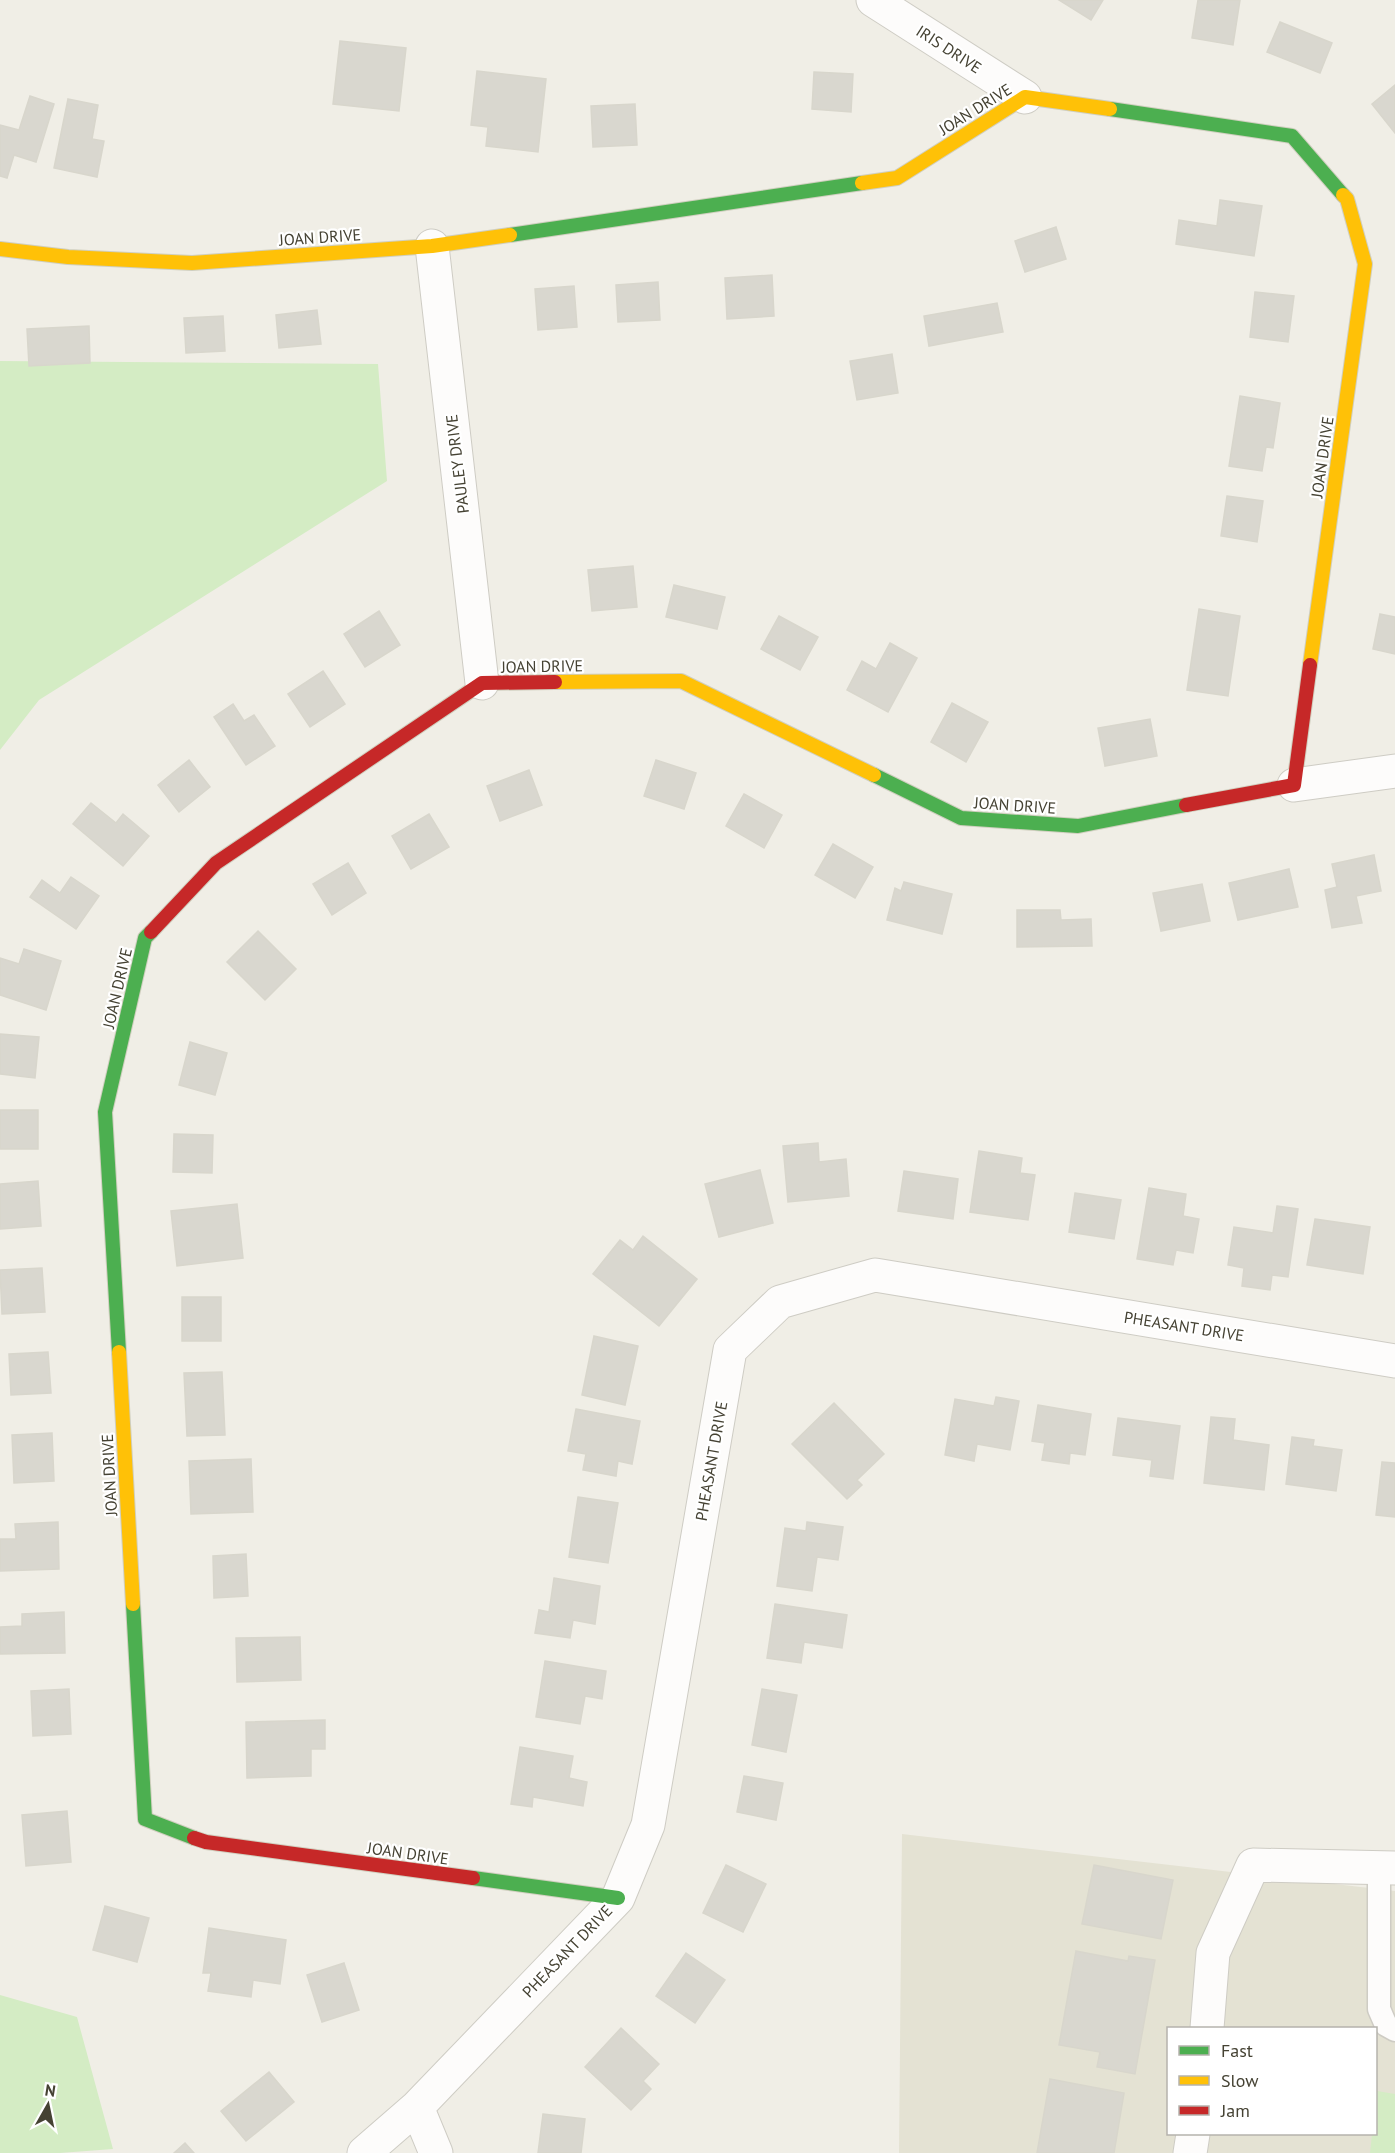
<svg xmlns="http://www.w3.org/2000/svg" width="1395" height="2153" font-family="'PT Sans',sans-serif">
<style>
.residential{fill:#e4e2d3;fill-rule:evenodd}
.green{fill:#d4ecc4}
.building{fill:#d9d7cf;stroke:#d8d6cc;stroke-width:1.5}
.lines{fill:none;stroke-linecap:round;stroke-linejoin:round}
.lane-casing{stroke:#ceccc4;stroke-width:25}
.street-casing{stroke:#ceccc4;stroke-width:35}
.fast-casing{stroke:#d0cfbf;stroke-width:16}
.slow-casing{stroke:#d0cfbf;stroke-width:16}
.jam-casing{stroke:#d0cfbf;stroke-width:16}
.lane{stroke:#fdfcfb;stroke-width:22}
.street{stroke:#fdfcfb;stroke-width:33}
.fast{stroke:#4caf50;stroke-width:14}
.slow{stroke:#ffc107;stroke-width:14}
.jam{stroke:#c62828;stroke-width:14}
.labels{text-anchor:middle;dominant-baseline:central;stroke-width:4.5;stroke-linejoin:round;paint-order:stroke}
.street-label{font-size:16px;fill:#454233;stroke:#fff}
</style>
<rect width="100%" height="100%" fill="#f0eee6"/>
<path class="residential" d="M902,1834L1395,1891V2153H899ZM1168,2028H1376V2134H1168Z"/>
<path class="green" d="M0,361L378,364L387,481L39,700L0,750Z
M0,1995L77,2017L113,2149L60,2153H0Z
M1377,2091L1395,2094V2153H1370L1372,2134H1376Z"/>
<path class="building" d="M1059,0H1103L1091,20Z
M1198,0H1240L1233,45L1192,38Z
M1280,22L1332,43L1320,73L1267,52Z
M340,41L406,48L399,111L333,104Z
M477,71L546,79L538,152L486,146L488,127L471,125Z
M814,72L853,74L851,112L812,109Z
M1395,85V133L1372,104Z
M30,96L54,104L36,162L14,155L7,178L0,176V125L19,130Z
M68,99L98,105L92,139L104,141L97,177L54,168Z
M635,104L637,145L593,147L591,106Z
M1220,200L1262,206L1254,256L1176,244L1179,220L1217,226Z
M1056,227L1066,259L1025,272L1015,241Z
M772,275L774,316L727,319L725,278Z
M658,282L660,320L618,322L616,285Z
M574,286L577,327L538,330L535,289Z
M1255,292L1294,296L1288,342L1250,337Z
M997,303L1003,332L929,346L924,316Z
M317,310L321,344L279,348L276,315Z
M223,316L225,351L186,353L184,318Z
M89,326L90,363L29,366L27,329Z
M892,354L898,393L857,400L850,361Z
M1240,396L1280,403L1273,448L1266,447L1262,471L1229,466Z
M1227,496L1263,501L1257,542L1221,536Z
M633,566L637,607L592,611L588,570Z
M674,585L725,597L717,629L666,617Z
M1199,609L1240,616L1228,696L1187,690Z
M379,611L400,645L365,667L344,634Z
M1380,614L1395,617V654L1373,649Z
M779,616L818,637L800,670L761,649Z
M890,643L917,658L888,712L847,690L862,661L876,669Z
M323,671L345,704L310,727L288,694Z
M952,703L988,722L966,762L931,742Z
M233,704L244,721L254,715L275,746L246,765L214,717Z
M1150,719L1157,756L1105,766L1098,728Z
M189,760L210,787L179,812L158,785Z
M656,760L696,773L684,809L644,796Z
M529,770L542,805L500,821L487,786Z
M744,794L782,815L764,848L726,826Z
M91,803L116,823L123,814L149,836L123,866L73,824Z
M429,814L449,847L411,869L392,836Z
M833,844L873,867L855,898L815,875Z
M1374,855L1381,891L1356,896L1362,923L1332,928L1325,890L1337,887L1332,864Z
M348,863L366,893L332,915L313,884Z
M1289,869L1298,907L1238,920L1229,883Z
M71,877L99,896L76,929L30,897L42,880L60,893Z
M904,882L952,894L942,934L887,920L895,888L901,891Z
M1202,884L1210,921L1161,931L1153,893Z
M1017,910H1060L1061,920L1091,919L1092,946L1017,947Z
M258,931L296,969L265,1000L227,962Z
M24,949L61,961L46,1010L0,995V958L19,964Z
M0,1034L39,1037L35,1078L0,1074Z
M190,1042L227,1053L215,1095L179,1085Z
M0,1110H38V1149H0Z
M174,1134L213,1135L212,1173L173,1172Z
M818,1143L819,1162L846,1159L849,1196L788,1202L783,1146Z
M979,1151L1022,1158L1020,1173L1035,1175L1028,1220L970,1212Z
M760,1170L773,1223L719,1237L705,1184Z
M904,1171L958,1179L953,1219L898,1211Z
M38,1181L41,1226L0,1229V1184Z
M1149,1188L1186,1194L1183,1216L1199,1219L1193,1253L1176,1250L1173,1265L1137,1259Z
M1075,1193L1121,1200L1114,1239L1069,1232Z
M237,1204L243,1258L177,1266L171,1211Z
M1277,1206L1298,1209L1288,1277L1272,1275L1270,1290L1242,1286L1244,1268L1228,1265L1234,1227L1273,1233Z
M1315,1219L1370,1227L1363,1274L1307,1265Z
M643,1236L697,1279L659,1326L593,1274L620,1240L633,1250Z
M42,1268L45,1312L2,1314L0,1270Z
M182,1297H221V1341H182Z
M594,1336L638,1346L625,1405L582,1395Z
M48,1352L51,1393L11,1395L9,1354Z
M222,1372L225,1435L187,1436L184,1373Z
M996,1397L1019,1401L1010,1450L977,1444L974,1461L945,1455L955,1399L994,1406Z
M834,1403L884,1454L857,1480L862,1485L847,1499L792,1444Z
M1038,1405L1091,1414L1085,1455L1070,1453L1069,1464L1042,1460L1045,1443L1032,1441Z
M576,1409L640,1421L632,1464L618,1461L616,1476L583,1470L586,1454L568,1451Z
M1211,1417L1235,1419L1233,1440L1269,1445L1264,1490L1204,1483Z
M1118,1418L1180,1426L1173,1479L1150,1476L1152,1460L1113,1455Z
M52,1433L54,1481L14,1483L12,1435Z
M1292,1437L1314,1440L1313,1446L1342,1450L1336,1491L1286,1484Z
M251,1459L253,1512L191,1514L189,1461Z
M1382,1462L1395,1463V1517L1376,1515Z
M578,1497L618,1503L608,1563L569,1557Z
M58,1522L59,1569L0,1571V1539H16L15,1524Z
M807,1522L843,1527L838,1560L817,1557L812,1591L777,1586L785,1528L806,1531Z
M246,1554L248,1596L214,1598L213,1556Z
M554,1578L600,1586L595,1624L573,1620L570,1638L535,1633L539,1610L549,1612Z
M775,1604L847,1615L842,1648L804,1642L801,1663L767,1658Z
M64,1612L65,1653L0,1654V1627L22,1626V1614Z
M300,1637L301,1680L237,1682L236,1638Z
M545,1661L606,1671L602,1699L585,1696L580,1724L536,1717Z
M69,1689L71,1734L33,1736L31,1691Z
M762,1689L797,1695L786,1752L752,1745Z
M325,1720V1749H311V1776L247,1778L246,1722Z
M520,1747L573,1756L569,1778L587,1782L583,1806L533,1797L532,1807L511,1804Z
M744,1776L783,1783L776,1820L737,1812Z
M67,1811L71,1862L26,1866L22,1815Z
M726,1865L766,1884L743,1932L703,1913Z
M1094,1865L1173,1880L1161,1939L1082,1924Z
M105,1906L149,1918L137,1962L93,1950Z
M209,1928L286,1940L280,1984L253,1980L251,1997L208,1991L211,1973H203Z
M1076,1951L1128,1961L1129,1956L1155,1960L1135,2074L1097,2067L1100,2052L1059,2045Z
M686,1953L725,1980L695,2023L656,1996Z
M344,1963L359,2010L322,2022L307,1975Z
M621,2028L659,2064L643,2081L651,2089L631,2110L585,2067Z
M269,2072L294,2102L246,2141L221,2111Z
M1050,2079L1124,2093L1114,2153H1037Z
M543,2114L585,2119L581,2153H538Z
M185,2143L194,2153H174Z"/>
<g class="lines">
<defs>
<path id="lane" d="M1379,1868V2009L1386,2025L1395,2030"/>
<path id="street" d="M873,0L1025,97
M432,246L482,683
M1294,785L1395,771
M1207,2028L1213,1953L1253,1865L1395,1868
M417,2107L436,2153
M364,2153L417,2107L618,1898L648,1825L730,1350L780,1302L875,1275L1395,1361
M1190,2153L1193,2134"/>
<path id="fast" d="M1110,109L1292,136L1343,195
M510,235L862,183
M874,775L961,818L1078,826L1186,805
M119,1352L105,1112L145,938L151,932
M133,1604L145,1819L194,1838
M473,1878L618,1898"/>
<path id="slow" d="M862,183L897,178L1025,97L1110,109
M0,249L68,257L192,263L432,246L510,235
M1310,665L1365,264L1347,199L1343,195
M555,682L681,681L874,775
M119,1352L133,1604"/>
<path id="jam" d="M1186,805L1294,785L1310,665
M151,932L216,863L482,683L555,682
M194,1838L206,1842L473,1878"/>
</defs>
<use href="#lane" class="lane-casing"/>
<use href="#street" class="street-casing"/>
<use href="#fast" class="fast-casing"/>
<use href="#slow" class="slow-casing"/>
<use href="#jam" class="jam-casing"/>
<use href="#lane" class="lane"/>
<use href="#street" class="street"/>
<use href="#fast" class="fast"/>
<use href="#slow" class="slow"/>
<use href="#jam" class="jam"/>
</g>
<g class="labels">
<g class="street-label">
<text transform="translate(949 49) rotate(33)">IRIS DRIVE</text>
<text transform="translate(975 109) rotate(-32)">JOAN DRIVE</text>
<text transform="translate(320 237) rotate(-4)">JOAN DRIVE</text>
<text transform="translate(1322 457) rotate(-82)">JOAN DRIVE</text>
<text transform="translate(457 464) rotate(-97)">PAULEY DRIVE</text>
<text transform="translate(542 666) rotate(-1)">JOAN DRIVE</text>
<text transform="translate(1015 805) rotate(4)">JOAN DRIVE</text>
<text transform="translate(117 988) rotate(-77)">JOAN DRIVE</text>
<text transform="translate(1184 1326) rotate(9)">PHEASANT DRIVE</text>
<text transform="translate(711 1461) rotate(-80)">PHEASANT DRIVE</text>
<text transform="translate(109 1475) rotate(-93)">JOAN DRIVE</text>
<text transform="translate(408 1853) rotate(8)">JOAN DRIVE</text>
<text transform="translate(567 1951) rotate(-46)">PHEASANT DRIVE</text>
</g>
</g>
<rect x="1167" y="2027" width="210" height="108" fill="#ffffff" stroke="#b5b3ad" stroke-width="1.5"/>
<rect x="1179" y="2046" width="30" height="9" fill="#4caf50" stroke="#b5b3ad" stroke-width="1.5"/>
<text x="1221" y="2057" font-size="18" fill="#454233">Fast</text>
<rect x="1179" y="2076" width="30" height="9" fill="#ffc107" stroke="#b5b3ad" stroke-width="1.5"/>
<text x="1221" y="2087" font-size="18" fill="#454233">Slow</text>
<rect x="1179" y="2106" width="30" height="9" fill="#c62828" stroke="#b5b3ad" stroke-width="1.5"/>
<text x="1221" y="2117" font-size="18" fill="#454233">Jam</text>
<g transform="translate(48 2105) rotate(9)" stroke="#ffffff" stroke-width="4.5" paint-order="stroke">
<path d="M0-4.5L10 22L0 15L-10 22Z" fill="#454233"/>
<text y="-9" font-size="16" font-weight="bold" text-anchor="middle" fill="#454233">N</text>
</g>
</svg>
